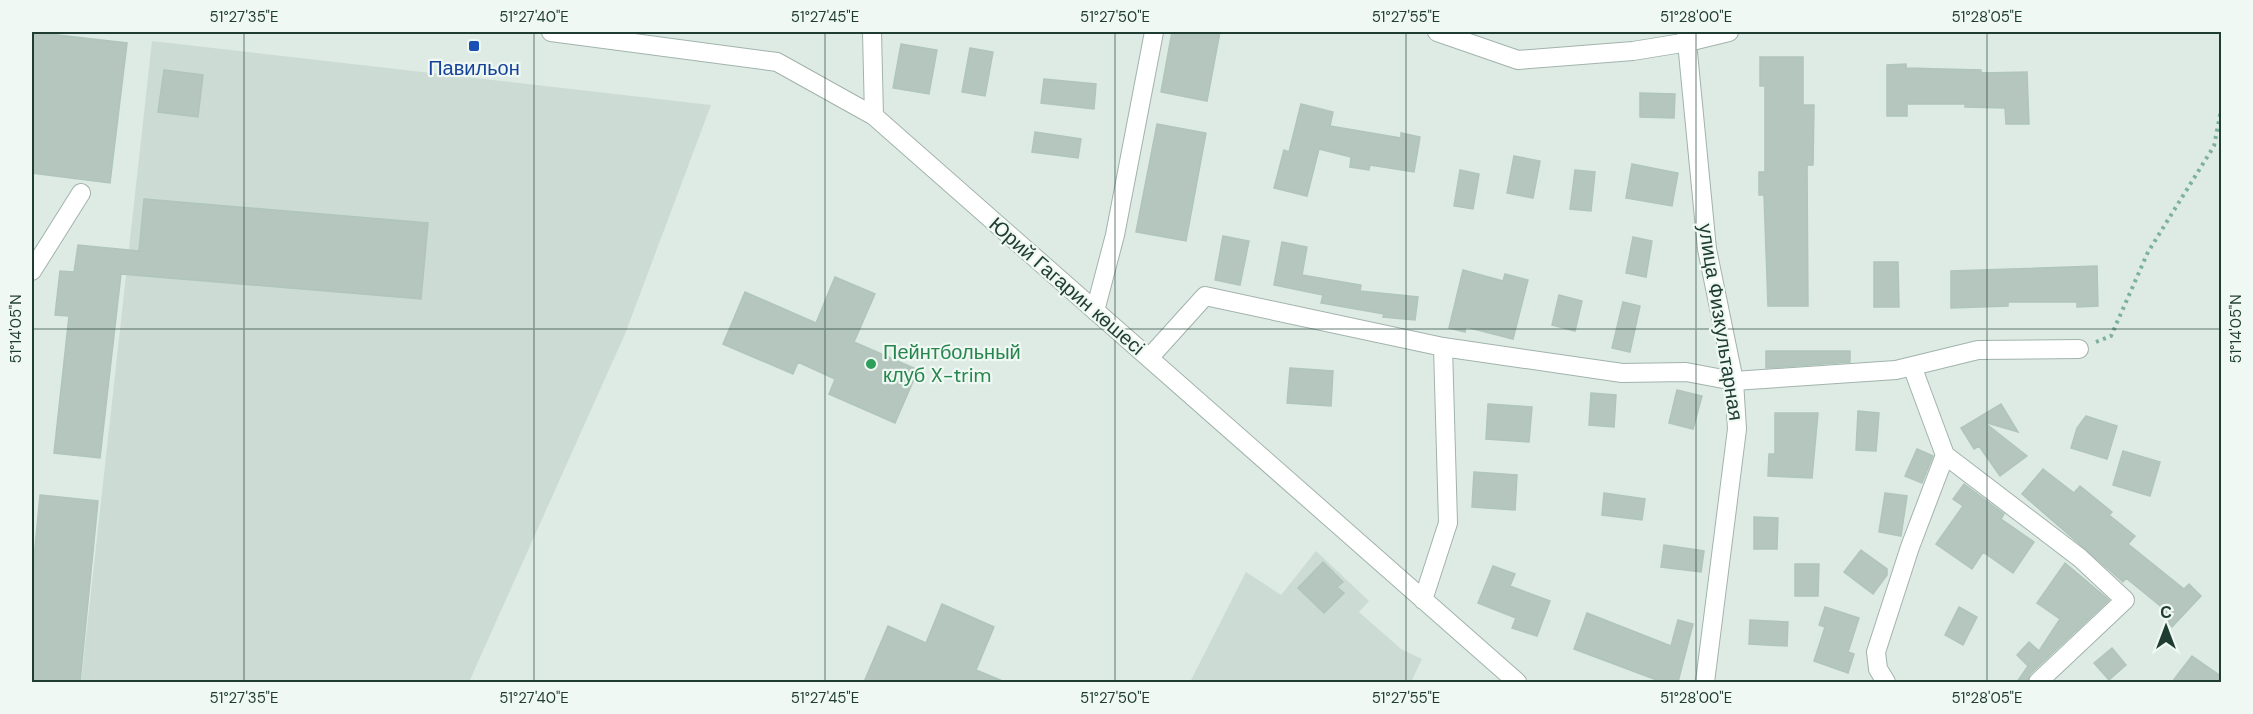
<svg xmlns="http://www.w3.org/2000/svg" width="2253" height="714" font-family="'DM Sans',sans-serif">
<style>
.built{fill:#ccdbd3}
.building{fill:#b4c6bd;stroke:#b0c5bb;stroke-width:1.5}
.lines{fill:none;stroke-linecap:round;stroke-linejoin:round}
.minor-casing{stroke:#a1b3ac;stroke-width:20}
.path{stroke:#7cb19d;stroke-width:4;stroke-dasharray:3 4.5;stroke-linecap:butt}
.minor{stroke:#fff;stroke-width:18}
.ticks{fill:none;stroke:#1f3c32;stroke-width:1.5;stroke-opacity:0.45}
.transit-dot{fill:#1a4fb4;stroke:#eff8f3;stroke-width:2}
.leisure-dot{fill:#2e9e5b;stroke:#eff8f3;stroke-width:2}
.labels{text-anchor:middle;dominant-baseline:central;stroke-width:4.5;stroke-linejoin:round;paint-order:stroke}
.transit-label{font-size:20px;fill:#164399;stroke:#eff8f3}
.street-label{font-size:20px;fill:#1f3c32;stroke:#eff8f3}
.leisure-label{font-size:20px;fill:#27864d;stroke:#eff8f3;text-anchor:start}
.neatline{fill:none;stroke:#1f3c32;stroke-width:2}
.ticks-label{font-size:15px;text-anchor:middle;fill:#1f3c32}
</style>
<rect width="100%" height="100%" fill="#deebe5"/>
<path class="built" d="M152,41L711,105L625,334L469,682H81Z
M1316,551L1369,601L1359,612L1401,649L1422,659L1411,682H1190L1246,572L1281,595Z"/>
<path class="building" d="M32,32L127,43L110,183L32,173Z
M1172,32H1220L1207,101L1161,92Z
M901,44L937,50L929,94L893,88Z
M970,48L993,52L985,96L962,92Z
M1760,57H1803V105H1814L1813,165H1807L1808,306H1768L1764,195H1759V172H1765V86H1760Z
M1906,64V68L1981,70V73L2027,72L2029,124H2006L2005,108L1965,107V104H1907V116H1887V65Z
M164,70L203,75L198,117L158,112Z
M1044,79L1096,84L1094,109L1041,103Z
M1640,93L1675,94L1674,118L1640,117Z
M1301,104L1333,112L1330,126L1401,138V133L1420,137L1414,172L1370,165L1369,170L1350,167L1351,157L1319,149L1307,196L1274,188L1284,150L1289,152Z
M1157,124L1206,133L1186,241L1136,232Z
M1035,132L1081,139L1078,158L1032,152Z
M1514,156L1540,161L1533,198L1507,193Z
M1632,164L1678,173L1672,206L1626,198Z
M1460,170L1479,174L1473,209L1454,206Z
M1575,170L1595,172L1591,211L1570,209Z
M144,199L428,223L421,299L121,274L100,458L54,453L69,316L55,315L60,271L74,272L78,245L139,251Z
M1223,236L1249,241L1240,285L1215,280Z
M1633,237L1652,241L1646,277L1626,273Z
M1282,242L1307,247L1302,275L1361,285L1360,291L1418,297L1415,320L1383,317L1384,314L1321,303L1323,295L1274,285Z
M1874,262H1898L1899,307H1874Z
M2097,266L2098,306L2077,307V302H2008V306L1951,308V271Z
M1463,270L1503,281L1505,274L1528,280L1513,339L1466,327L1465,332L1449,328Z
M835,277L875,294L854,342L918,370L895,423L829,394L835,379L798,362L793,374L723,344L745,292L816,323Z
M1559,295L1582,301L1575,331L1552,325Z
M1623,302L1640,306L1630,352L1612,348Z
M1766,351H1850V362L1766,368Z
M1290,368L1333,371L1331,406L1287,403Z
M1677,390L1702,396L1693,429L1669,423Z
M1591,393L1616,395L1614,427L1589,425Z
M1488,404L1532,407L1529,442L1486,439Z
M2001,404L2018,432L1984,422L2027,456L2000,476L1979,446L1974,449L1961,428Z
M1858,411L1879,413L1876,451L1856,450Z
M1775,413H1818L1812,478L1768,476L1769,454H1775Z
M2086,416L2117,426L2107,459L2071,448L2077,428Z
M1917,449L1933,456L1922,483L1905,476Z
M2123,451L2160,462L2150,496L2113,485Z
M2043,469L2074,493L2080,486L2112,512L2109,515L2135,536L2128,544L2184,589L2189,584L2201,596L2172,627L2160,614L2164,609L2126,578L2123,582L2022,494Z
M1474,472L1517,475L1515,510L1472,507Z
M1964,484L2004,514L2001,519L2034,542L2013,573L1983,552L1972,569L1936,544L1963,506L1953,499Z
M1604,493L1645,499L1642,520L1602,515Z
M1885,493L1907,496L1901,536L1879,532Z
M40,495L98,501L80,682H32V579Z
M1754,517L1778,518L1777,549H1754Z
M1664,545L1704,551L1701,572L1661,567Z
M1861,550L1887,569V575L1873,594L1844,572Z
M1323,562L1343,582L1337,587L1344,593L1324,613L1298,588Z
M2065,563L2109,600L2030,674L2027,682H2017L2028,666L2017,655L2029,642L2039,651L2060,619L2037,603Z
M1795,564H1819L1818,596H1795Z
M1493,566L1515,574L1510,586L1550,601L1537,636L1512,628L1516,618L1478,603Z
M942,604L994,627L976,670L1005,682H864L888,626L926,643Z
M1825,607L1859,618L1848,652L1854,654L1848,673L1814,661L1825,627L1819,625Z
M1959,607L1977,617L1963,645L1945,635Z
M1587,613L1671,646L1678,620L1693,624L1678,682H1662L1574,649Z
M1750,620L1788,622L1787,646L1749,644Z
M2112,648L2126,665L2109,680L2094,663Z
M2192,656L2222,677V682H2172Z"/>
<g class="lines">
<defs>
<path id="minor" d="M551,32L777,62L874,116L1517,682
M872,32L874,116
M1437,32L1518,60L1633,51L1688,42L1729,32
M1686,32L1707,249L1734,381L1737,429L1705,682
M32,271L81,193
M1095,311L1115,235L1154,32
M1149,358L1205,296L1443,347L1622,373L1686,372L1734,381L1896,370L1978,350L2079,349
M1912,366L1945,455L2080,558L2125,600L2038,682
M1423,600L1448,523L1443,347
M1886,682L1878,669L1876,652L1910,547L1945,455"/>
</defs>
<use href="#minor" class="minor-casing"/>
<path class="path" d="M2096,342L2111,336L2148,252L2214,146L2222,105"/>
<use href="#minor" class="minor"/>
</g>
<path class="ticks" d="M244,32V682M534,32V682M825,32V682M1115,32V682M1406,32V682M1696,32V682M1987,32V682M32,329H2222"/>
<rect class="transit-dot" x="468" y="40" width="12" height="12" rx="3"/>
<circle class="leisure-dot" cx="871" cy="364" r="6"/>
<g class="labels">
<g class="transit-label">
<text x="474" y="68">Павильон</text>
</g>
<g class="street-label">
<text transform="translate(1067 286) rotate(41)">Юрий Гагарин көшесі</text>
<text transform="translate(1721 322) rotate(81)">улица Физкультарная</text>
</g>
<g class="leisure-label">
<text x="883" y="352">Пейнтбольный<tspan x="883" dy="23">клуб X-trim</tspan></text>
</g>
</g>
<rect width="2253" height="714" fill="none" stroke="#eff8f3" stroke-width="66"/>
<g transform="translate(2166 627)" stroke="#eff8f3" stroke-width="4.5" paint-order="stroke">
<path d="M0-4.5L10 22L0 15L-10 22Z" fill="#1f3c32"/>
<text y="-9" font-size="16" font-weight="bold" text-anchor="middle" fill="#1f3c32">С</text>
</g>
<rect x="33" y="33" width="2187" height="648" class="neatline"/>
<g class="ticks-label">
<text x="244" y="22">51°27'35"E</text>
<text x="534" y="22">51°27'40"E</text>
<text x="825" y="22">51°27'45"E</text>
<text x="1115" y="22">51°27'50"E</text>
<text x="1406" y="22">51°27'55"E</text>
<text x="1696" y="22">51°28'00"E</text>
<text x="1987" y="22">51°28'05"E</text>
<text transform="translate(16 329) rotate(-90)" y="5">51°14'05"N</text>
<text transform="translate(2236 329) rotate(-90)" y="5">51°14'05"N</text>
<text x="244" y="703">51°27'35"E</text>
<text x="534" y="703">51°27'40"E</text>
<text x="825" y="703">51°27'45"E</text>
<text x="1115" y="703">51°27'50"E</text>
<text x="1406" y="703">51°27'55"E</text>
<text x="1696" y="703">51°28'00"E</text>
<text x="1987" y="703">51°28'05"E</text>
</g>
</svg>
